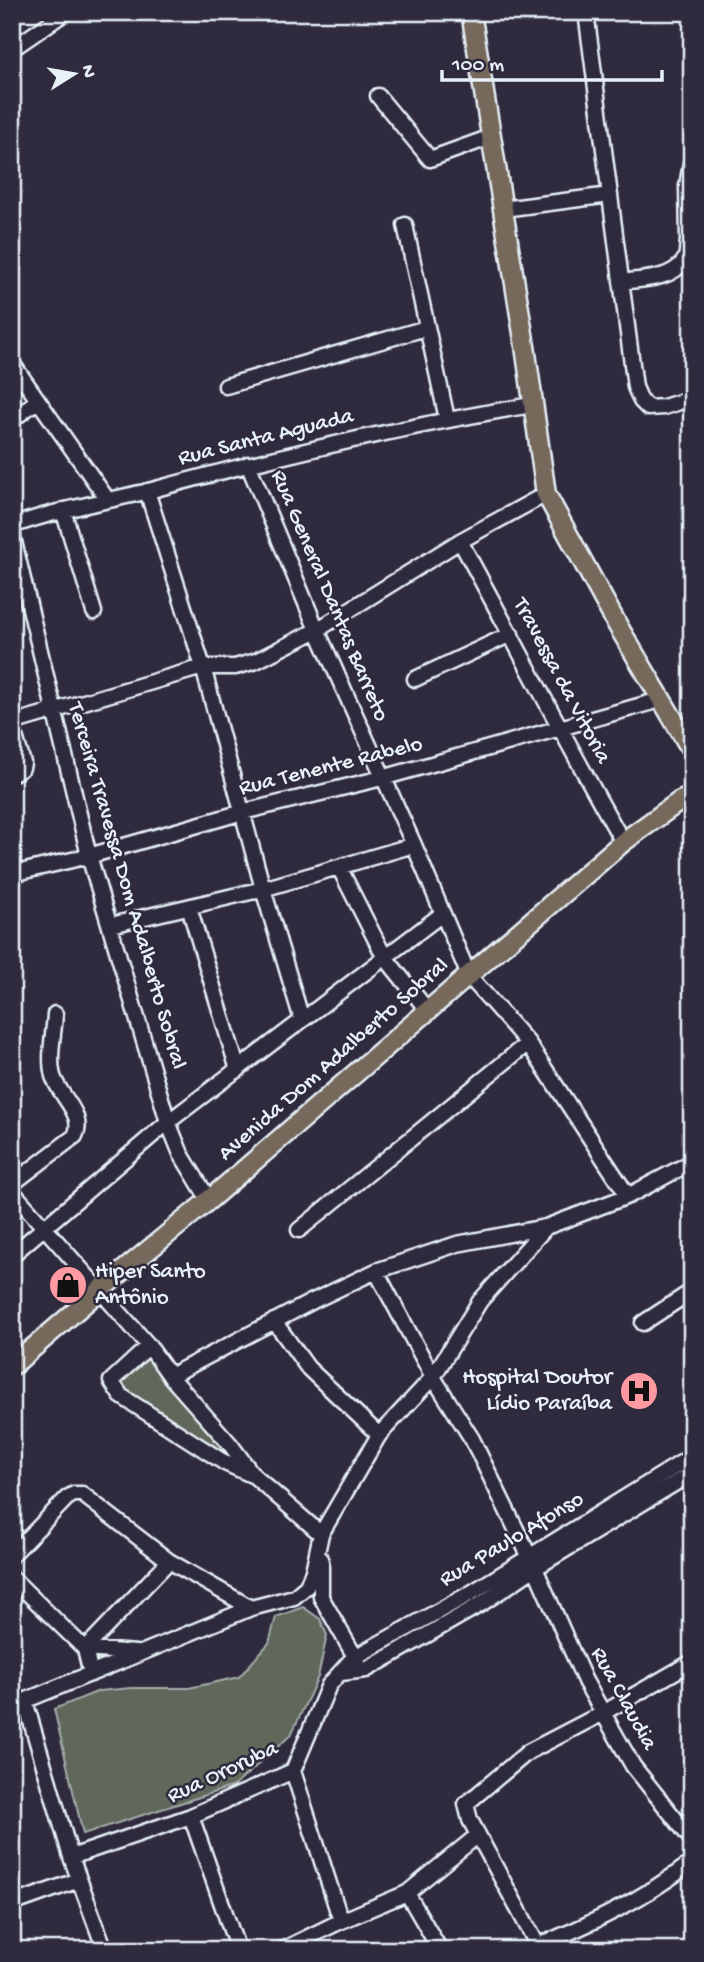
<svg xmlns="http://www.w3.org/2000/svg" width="704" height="1962" font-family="'Gochi Hand',sans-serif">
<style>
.green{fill:#61685b;stroke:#a4acaa;stroke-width:2}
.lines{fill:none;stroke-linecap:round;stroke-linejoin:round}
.minor-casing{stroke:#e8f1f8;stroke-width:19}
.major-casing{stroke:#e8f1f8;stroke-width:23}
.minor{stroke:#2f2a3d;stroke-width:14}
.major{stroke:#76695c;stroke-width:18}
.labels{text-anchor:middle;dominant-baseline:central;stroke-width:5;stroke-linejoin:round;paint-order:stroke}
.street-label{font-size:23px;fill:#e8f1f8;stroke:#2f2a3d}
.poi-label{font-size:23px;fill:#e8f1f8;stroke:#2f2a3d;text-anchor:start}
</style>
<rect width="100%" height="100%" fill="#2f2a3d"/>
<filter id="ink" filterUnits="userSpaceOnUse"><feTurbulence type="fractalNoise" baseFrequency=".0143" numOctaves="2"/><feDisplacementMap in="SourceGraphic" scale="14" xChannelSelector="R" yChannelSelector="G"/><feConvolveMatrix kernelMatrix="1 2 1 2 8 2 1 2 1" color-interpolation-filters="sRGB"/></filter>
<g filter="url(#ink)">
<path class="green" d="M149,1346L253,1475L121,1396L115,1376Z
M303,1607L320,1619L327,1635L318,1677L291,1735L234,1786L83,1834L54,1709L99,1691L131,1688H189L239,1677L269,1643L276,1617Z"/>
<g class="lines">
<defs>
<path id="minor" d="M586,12L635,387L641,401L648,408L664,407L692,398
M12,49L66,12
M378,96L430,159L491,137
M503,209L610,195
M405,225L447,419
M688,240L687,186L692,158
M621,282C641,279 671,280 684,261C688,256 687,247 688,240L692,239
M12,363L107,499
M226,386L426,328
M12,420L38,400
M248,464L317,630L414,845L469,976L528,1043L628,1196
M147,491L203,667L263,889L302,1020
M63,510L94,612
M12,526C58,509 105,502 152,490C277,456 404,426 532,405
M12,533L89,856L168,1122L181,1154L209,1200
M460,541C515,641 566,743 623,842
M415,679L511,634
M12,723L203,667H235L256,661L317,630L460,541L546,494
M12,726L23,763L22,768L12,774
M339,867L384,956L428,1011
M12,874L89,856L243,812L382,778L660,700
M189,907L238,1070
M111,925L263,889L414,845
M12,1184L75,1136C86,1115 59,1096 53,1076C48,1058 54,1033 55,1014
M12,1191L149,1346L170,1376L230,1444L253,1475L321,1534
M299,1230L528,1043
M12,1255L168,1122L442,914
M376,1271L433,1377L472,1439L535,1568L585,1681L633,1766L692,1840
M274,1321L308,1368L379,1435
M643,1323L692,1291
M149,1346L111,1381L121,1396L225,1463L252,1475
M170,1376L313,1301L376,1271L457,1244L546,1227L628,1196L692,1162
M12,1555L67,1498L74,1494H82L169,1561L251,1608
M321,1559V1597L358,1662
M12,1578L85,1649L136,1653
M341,1673L366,1670L481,1604L535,1568L692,1473
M91,1674L85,1649L169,1561
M25,1701L71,1857L105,1950
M12,1706L251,1608L294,1597L307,1586L313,1571L321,1534L379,1435L433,1377L480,1301L546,1227
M293,1771L341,1921
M191,1816L238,1950
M71,1857L191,1816L293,1771L329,1685L353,1658L471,1593L692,1456
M407,1893L440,1950
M12,1904L79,1880
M538,1946L470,1820L466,1804L528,1752L603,1713L692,1662
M530,1949C589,1925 641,1901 692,1862
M282,1950L341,1921L407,1893L478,1835"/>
<path id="major" d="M471,12L525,346L546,494L618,626L692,751
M12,1366L100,1290L209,1200L623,842L680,801L692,796"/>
</defs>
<use href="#minor" class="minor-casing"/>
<use href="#major" class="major-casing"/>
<use href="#minor" class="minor"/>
<use href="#major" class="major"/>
</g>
</g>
<defs>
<symbol id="shop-disc" viewBox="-11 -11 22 22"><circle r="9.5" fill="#ff9aa2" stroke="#2f2a3d"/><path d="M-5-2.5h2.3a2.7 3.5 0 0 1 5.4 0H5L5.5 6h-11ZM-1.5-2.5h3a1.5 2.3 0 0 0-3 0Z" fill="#111"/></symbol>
<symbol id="hospital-disc" viewBox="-11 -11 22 22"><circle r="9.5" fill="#ff9aa2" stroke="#2f2a3d"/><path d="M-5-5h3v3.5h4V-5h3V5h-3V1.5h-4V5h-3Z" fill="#111"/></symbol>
</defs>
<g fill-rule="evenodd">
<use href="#shop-disc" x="46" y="1263" width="44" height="44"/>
<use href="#hospital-disc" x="617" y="1369" width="44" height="44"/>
</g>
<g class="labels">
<g class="street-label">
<text transform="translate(266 438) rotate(-14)">Rua Santa Aguada</text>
<text transform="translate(329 596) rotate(67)">Rua General Dantas Barreto</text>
<text transform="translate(561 681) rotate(62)">Travessa da Vitoria</text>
<text transform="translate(331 767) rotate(-14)">Rua Tenente Rabelo</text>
<text transform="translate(126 886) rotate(74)">Terceira Travessa Dom Adalberto Sobral</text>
<text transform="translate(334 1060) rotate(-41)">Avenida Dom Adalberto Sobral</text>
<text transform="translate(512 1540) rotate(-31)">Rua Paulo Afonso</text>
<text transform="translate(623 1699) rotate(61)">Rua Claudia</text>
<text transform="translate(223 1773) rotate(-25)">Rua Ororuba</text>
</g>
<g class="poi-label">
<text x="95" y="1272">Hiper Santo<tspan x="95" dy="26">Antônio</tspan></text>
<text x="612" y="1378" text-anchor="end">Hospital Doutor<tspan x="612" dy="26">Lídio Paraíba</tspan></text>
</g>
</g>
<rect width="704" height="1962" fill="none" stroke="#2f2a3d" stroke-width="42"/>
<rect x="21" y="21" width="662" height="1920" fill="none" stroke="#e8f1f8" stroke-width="2.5" filter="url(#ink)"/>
<g transform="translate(74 74) rotate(79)" stroke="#2f2a3d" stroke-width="5" paint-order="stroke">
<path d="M0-5L12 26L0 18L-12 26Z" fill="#e8f1f8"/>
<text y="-10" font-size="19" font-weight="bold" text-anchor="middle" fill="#e8f1f8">N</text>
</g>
<path d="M442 70v10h220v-10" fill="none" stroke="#e8f1f8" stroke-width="3.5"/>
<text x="452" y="70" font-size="21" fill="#e8f1f8" stroke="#2f2a3d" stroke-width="5" paint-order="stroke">100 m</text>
</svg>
